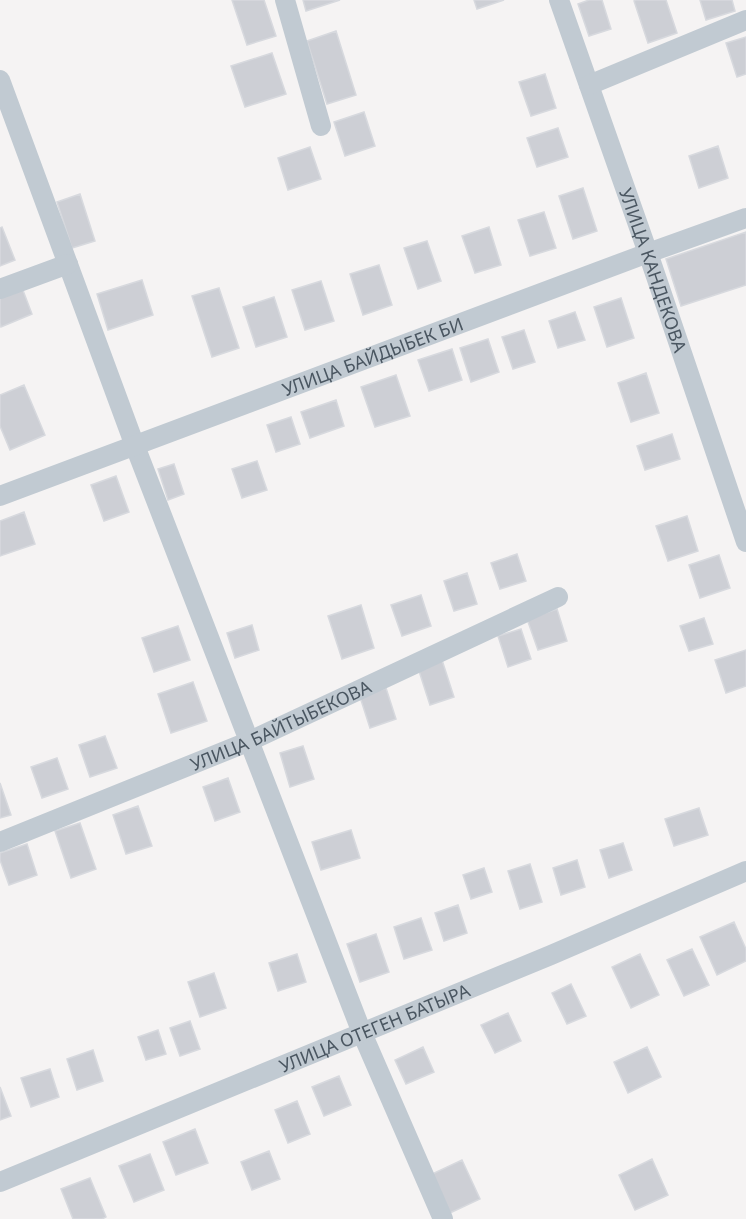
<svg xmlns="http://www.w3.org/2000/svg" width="746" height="1219" font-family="'Noto Sans',sans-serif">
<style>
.building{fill:#cdcfd5;stroke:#d7d9de;stroke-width:1.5}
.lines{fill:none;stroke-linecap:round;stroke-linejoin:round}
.minor{stroke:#c1cad2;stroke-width:20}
.labels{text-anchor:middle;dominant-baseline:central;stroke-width:5;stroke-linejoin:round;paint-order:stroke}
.street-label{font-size:18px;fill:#4a5661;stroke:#fff}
</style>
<rect width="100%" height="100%" fill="#f5f3f3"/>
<path class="building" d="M232,0H264L276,36L247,45Z
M303,0H340L306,11Z
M474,0H504L477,9Z
M589,0H602L611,29L589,36L578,4Z
M636,0H666L677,33L648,43L634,1Z
M700,0H732L735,11L706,20Z
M336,31L356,95L327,104L307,41Z
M746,37V74L737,77L726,43Z
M272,53L286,94L245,107L231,66Z
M545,74L556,108L531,116L519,82Z
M364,112L375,146L345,156L334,122Z
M558,128L568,157L537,167L527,138Z
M718,146L728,178L699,188L689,156Z
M310,147L321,179L288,190L278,158Z
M583,188L597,231L573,239L559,196Z
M80,194L95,241L72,248L57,202Z
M544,212L556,248L530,256L518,220Z
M2,227L15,260L0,266V228Z
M489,227L501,265L475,273L462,236Z
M746,232V285L681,306L666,259Z
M427,241L441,281L418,289L404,248Z
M379,265L392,305L363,315L350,274Z
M142,280L153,315L108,330L97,294Z
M321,281L334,321L305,330L292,290Z
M21,285L32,314L1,327L0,323V294Z
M219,288L239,348L212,357L192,296Z
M274,297L287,337L256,347L243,307Z
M621,298L634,338L607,347L594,307Z
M575,312L585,340L558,348L549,321Z
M524,330L535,362L513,369L502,337Z
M488,339L499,372L471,382L460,348Z
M452,349L462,380L429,391L418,360Z
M646,373L659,413L631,422L618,383Z
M396,375L410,416L375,427L361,387Z
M24,385L45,435L10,450L0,426V395Z
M336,400L344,426L310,438L301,412Z
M291,417L300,444L276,452L267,425Z
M672,434L680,459L645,470L637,446Z
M257,461L267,490L242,498L232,469Z
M174,464L184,494L168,500L158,469Z
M116,476L129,512L104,521L91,485Z
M24,512L35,544L0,556V521Z
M687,516L698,551L668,561L656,526Z
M517,554L526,581L500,589L491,563Z
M719,555L730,588L700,598L689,565Z
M467,573L477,604L454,611L444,581Z
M421,595L431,626L402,636L391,605Z
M361,605L374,648L342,659L328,616Z
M557,609L567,641L538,650L527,619Z
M704,618L713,644L689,651L680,626Z
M252,625L259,650L235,658L227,633Z
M178,626L190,660L154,672L142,638Z
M521,629L531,659L508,667L498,636Z
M746,650V686L726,693L715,660Z
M442,660L454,697L430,705L418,668Z
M193,682L207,721L171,733L158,694Z
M386,688L396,719L370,728L360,697Z
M105,736L117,768L90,777L79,745Z
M303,746L314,779L290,787L280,753Z
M57,758L68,789L42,798L31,767Z
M228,778L240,812L215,821L203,787Z
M0,783L11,815L0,818Z
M138,806L152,846L126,854L113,815Z
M699,808L708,835L674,846L665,819Z
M80,823L96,869L71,878L55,831Z
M351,830L360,858L321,870L312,842Z
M623,843L632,870L609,878L600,850Z
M27,844L37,875L9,885L0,860V853Z
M577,860L585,887L561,895L553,868Z
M530,864L542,902L520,909L508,871Z
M484,868L492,892L471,899L463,875Z
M458,905L467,933L444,941L435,913Z
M421,918L432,950L404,959L394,927Z
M734,922L746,949V961L717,975L700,937Z
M376,934L389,972L360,982L347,944Z
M692,949L709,985L684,996L667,960Z
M297,954L306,982L278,991L269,963Z
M640,954L659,995L631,1008L612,967Z
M214,973L226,1008L200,1017L188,982Z
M571,984L586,1016L567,1024L552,993Z
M508,1013L521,1041L495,1053L481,1025Z
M190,1021L200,1049L180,1056L170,1028Z
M158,1030L166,1054L146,1060L138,1037Z
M423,1047L434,1072L406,1084L395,1060Z
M647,1047L661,1077L628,1093L614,1062Z
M93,1050L103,1081L77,1090L67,1059Z
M50,1069L59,1097L31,1107L21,1078Z
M339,1076L351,1105L324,1116L312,1087Z
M0,1087L11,1116L0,1120Z
M297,1101L310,1134L288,1143L275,1110Z
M195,1129L208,1163L176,1175L163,1142Z
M269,1151L280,1179L252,1190L241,1162Z
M150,1154L164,1190L134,1202L119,1166Z
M652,1159L668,1195L635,1210L619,1175Z
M462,1160L480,1199L450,1213L432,1174Z
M90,1178L106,1217L102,1219H73L61,1189Z"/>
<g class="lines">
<g class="minor">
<path d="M285,0L321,126"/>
<path id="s1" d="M559,0L648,253L746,542"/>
<path d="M0,80L135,446L362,1033L443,1219"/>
<path d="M589,85L746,20"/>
<path d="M0,289L68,264"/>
<path id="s2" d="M0,496L648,253L746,218"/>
<path id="s3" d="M0,842L250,741L558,597"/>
<path id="s4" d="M0,1182L551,955L746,871"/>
</g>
</g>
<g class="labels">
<g class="street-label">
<text stroke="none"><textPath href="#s1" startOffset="286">УЛИЦА КАНДЕКОВА</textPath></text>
<text stroke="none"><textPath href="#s2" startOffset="398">УЛИЦА БАЙДЫБЕК БИ</textPath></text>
<text stroke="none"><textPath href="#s3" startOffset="304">УЛИЦА БАЙТЫБЕКОВА</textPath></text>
<text stroke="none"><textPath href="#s4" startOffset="405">УЛИЦА ОТЕГЕН БАТЫРА</textPath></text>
</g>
</g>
</svg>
